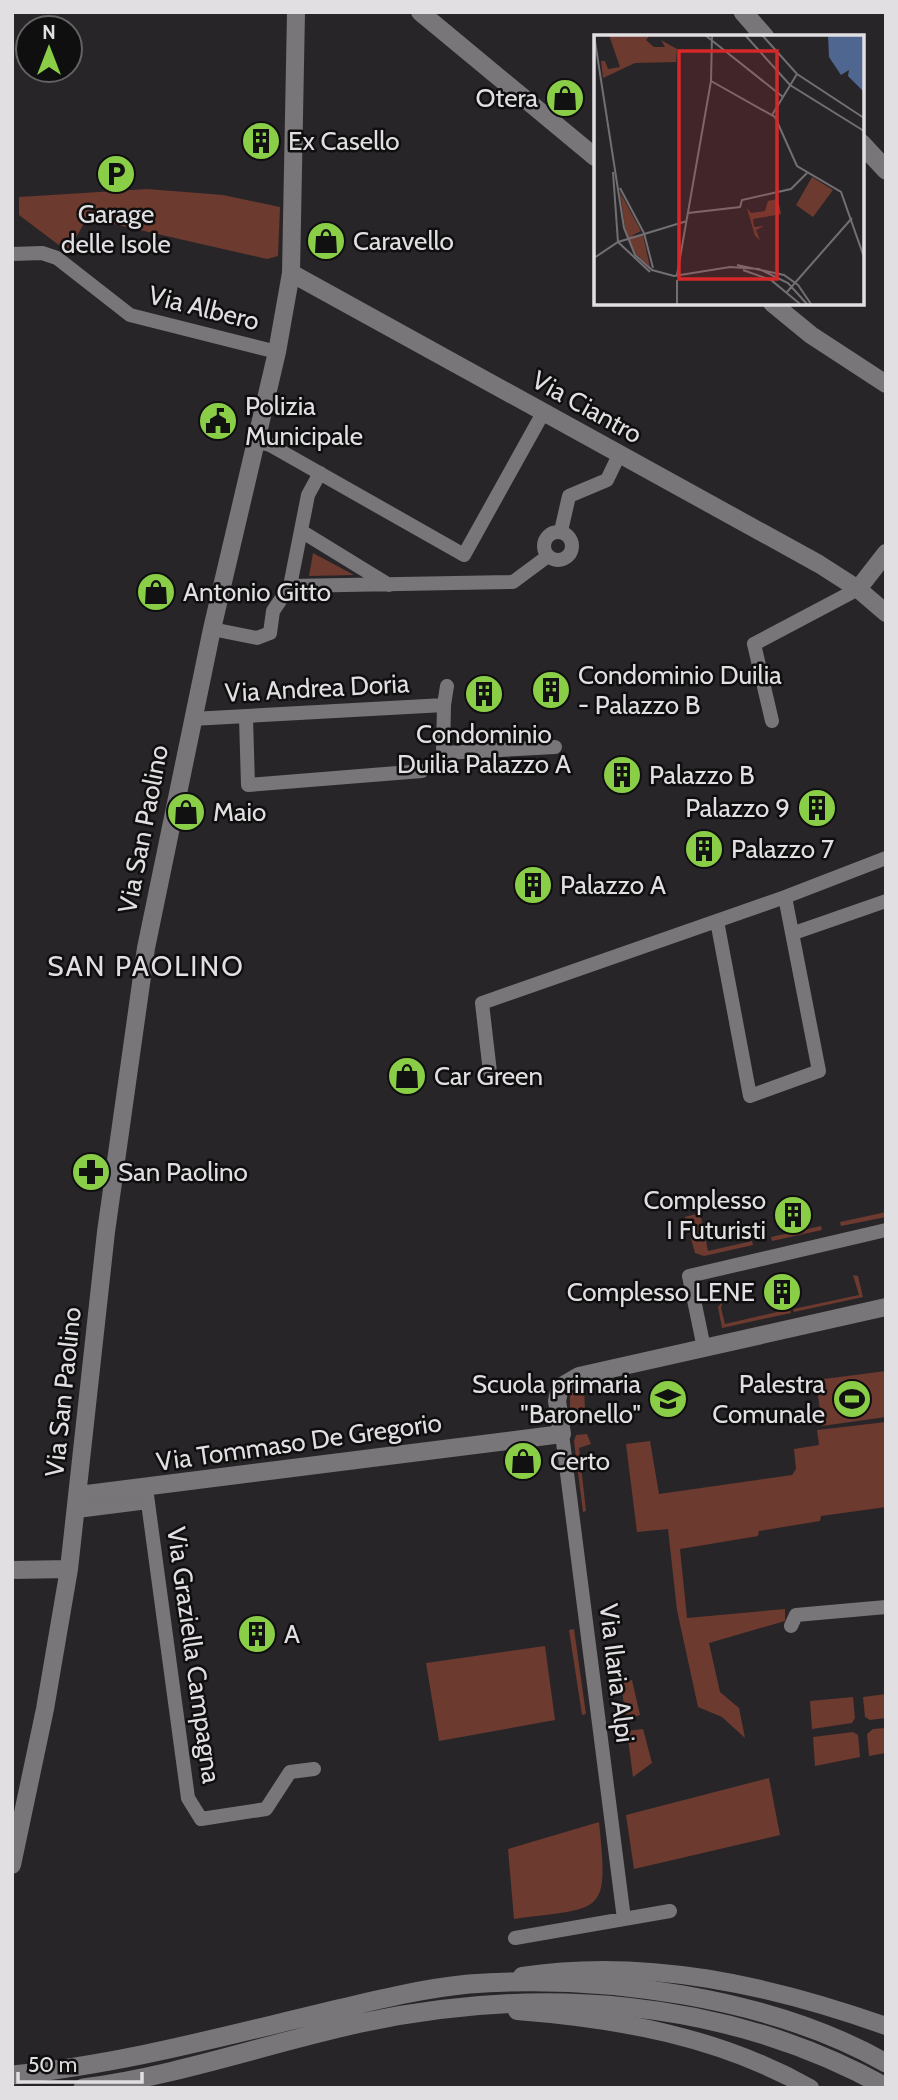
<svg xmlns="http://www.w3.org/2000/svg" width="898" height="2100" font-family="Cabin,sans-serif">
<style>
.green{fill:#6c3a2f}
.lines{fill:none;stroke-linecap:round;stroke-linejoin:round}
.minor{stroke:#797679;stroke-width:14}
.tertiary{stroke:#797679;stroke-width:18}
.secondary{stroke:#797679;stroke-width:19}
.labels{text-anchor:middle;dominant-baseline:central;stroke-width:5;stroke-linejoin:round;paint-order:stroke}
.poi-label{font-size:26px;fill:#e1dfe1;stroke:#100f10;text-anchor:start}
.street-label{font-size:26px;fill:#e1dfe1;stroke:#100f10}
.neighbourhood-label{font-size:28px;letter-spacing:2px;fill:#e1dfe1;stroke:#100f10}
.inset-road{fill:none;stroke:#726f72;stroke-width:2}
.view{fill:#d62828;fill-opacity:0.15;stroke:#d62828;stroke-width:3.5}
.inset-edge{fill:none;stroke:#e1dfe1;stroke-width:3.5}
</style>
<rect width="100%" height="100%" fill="#282528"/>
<path class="green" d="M147,189L223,195L280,207L278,256L267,259L87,218L68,252L19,215V197Z
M313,553L354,575L309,576Z
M886,1212V1217L841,1226L840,1222Z
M700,1213L708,1251L752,1241L753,1245L704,1256L695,1253L685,1217Z
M821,1226L822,1230L772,1241L771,1237Z
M853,1275L858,1276L863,1297L794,1312L793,1309L859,1295Z
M723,1301L721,1308L725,1324L790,1309L791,1313L722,1328L718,1307Z
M886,1371V1417L822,1426L816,1380Z
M584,1386L585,1411L570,1414V1393Z
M886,1422V1507L821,1516L820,1521L759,1531L758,1536L680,1549L687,1618L785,1609V1621L709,1643L720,1692L739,1708L745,1738L722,1717L698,1707L677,1610L668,1529L637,1532L626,1444L650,1441L659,1494L792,1475L796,1469L794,1449L819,1445L817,1430Z
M587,1434L591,1444L579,1448L586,1511L583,1512L574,1441L576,1435Z
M574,1629L586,1714L582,1715L569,1630Z
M545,1646L555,1720L439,1741L426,1663Z
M632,1680L640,1715L626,1720L621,1683Z
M886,1694V1718L870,1720L865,1717L863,1697Z
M853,1697L855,1718L852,1723L812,1729L810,1701Z
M886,1728V1753L869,1756L867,1734L873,1729Z
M643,1729L652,1763L633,1777L627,1731Z
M853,1732L858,1735L860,1757L815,1766L813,1737Z
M769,1778L780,1835L634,1869L626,1815Z
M599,1822C609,1917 603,1907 514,1919L508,1849Z"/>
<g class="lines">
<path class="minor" d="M12,254L42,253L57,258L130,315L277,352
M256,441L270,445L464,555L543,413
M301,531L389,585
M561,531L569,496L607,480L619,455
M544 546a14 14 0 1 1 28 0a14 14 0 1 1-28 0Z
M290,586L513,582L548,556
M212,629L257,638L270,633L273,611L290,586L308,495L320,473
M444,705L443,753L555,747
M246,718L248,785L422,771
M192,719L444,705L447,686
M772,721L754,644L858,589
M717,921L750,1096L819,1071L785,897
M794,933L886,901
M490,1072L482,1003L785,897L886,858
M704,1348L689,1276L886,1230
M146,1488L188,1798L201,1819L266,1809L290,1772L314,1769
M77,1511L148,1502
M791,1626L796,1615L886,1607
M624,1919L670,1911
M515,1938L624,1919L562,1434"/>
<path class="tertiary" d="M420,12L595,157
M291,273L819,564L858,589L886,613
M772,303L811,335L886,384
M858,589L886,553
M79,1495L562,1434L557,1401L560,1387L579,1376L886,1307
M12,1570L69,1569
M12,1865L45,1709L69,1569L106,1232L146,948L212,629L277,352L291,273L296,12
M522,1976C645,1957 770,1985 886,2026
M517,2011C620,2019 719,2037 810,2088"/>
<path class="secondary" d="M743,12L765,37
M861,143L886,170
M12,2075C115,2065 213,2039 313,2015C364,2003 417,1989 469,1984C601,1974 770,1997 886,2063
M83,2088C177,2076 269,2043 361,2023C538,1985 726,1998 886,2087"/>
</g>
<defs>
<symbol id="shop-disc" viewBox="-11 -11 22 22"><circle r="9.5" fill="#8ace47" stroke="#100f10"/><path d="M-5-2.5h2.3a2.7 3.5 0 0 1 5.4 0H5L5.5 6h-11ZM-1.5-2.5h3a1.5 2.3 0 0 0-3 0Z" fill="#111"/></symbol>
<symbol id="building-disc" viewBox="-11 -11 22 22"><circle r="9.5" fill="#8ace47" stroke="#100f10"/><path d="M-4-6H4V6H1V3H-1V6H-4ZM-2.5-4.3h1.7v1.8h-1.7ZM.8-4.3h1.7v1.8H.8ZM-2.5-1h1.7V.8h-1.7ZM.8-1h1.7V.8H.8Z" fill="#111"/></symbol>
<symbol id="parking-disc" viewBox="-11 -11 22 22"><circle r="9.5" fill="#8ace47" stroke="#100f10"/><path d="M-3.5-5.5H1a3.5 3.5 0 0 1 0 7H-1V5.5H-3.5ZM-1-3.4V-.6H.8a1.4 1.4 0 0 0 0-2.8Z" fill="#111"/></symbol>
<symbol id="civic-disc" viewBox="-11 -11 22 22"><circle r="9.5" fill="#8ace47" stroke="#100f10"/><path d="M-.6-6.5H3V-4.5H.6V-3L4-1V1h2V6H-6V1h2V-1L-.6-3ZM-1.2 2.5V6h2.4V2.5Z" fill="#111"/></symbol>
<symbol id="pharmacy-disc" viewBox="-11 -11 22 22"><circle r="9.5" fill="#8ace47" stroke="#100f10"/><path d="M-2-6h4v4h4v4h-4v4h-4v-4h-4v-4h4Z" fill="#111"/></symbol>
<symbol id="school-disc" viewBox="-11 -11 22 22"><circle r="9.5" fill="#8ace47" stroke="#100f10"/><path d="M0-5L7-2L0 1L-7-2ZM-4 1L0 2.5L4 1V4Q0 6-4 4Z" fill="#111"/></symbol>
<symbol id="stadium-disc" viewBox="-11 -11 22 22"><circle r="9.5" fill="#8ace47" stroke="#100f10"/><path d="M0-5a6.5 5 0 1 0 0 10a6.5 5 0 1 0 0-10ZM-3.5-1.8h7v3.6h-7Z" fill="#111"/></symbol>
</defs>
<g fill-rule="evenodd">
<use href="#shop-disc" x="543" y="76" width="44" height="44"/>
<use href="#building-disc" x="239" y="119" width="44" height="44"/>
<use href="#parking-disc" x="94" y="152" width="44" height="44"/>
<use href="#shop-disc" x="304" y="219" width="44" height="44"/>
<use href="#civic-disc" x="196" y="399" width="44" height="44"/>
<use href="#shop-disc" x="134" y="570" width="44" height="44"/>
<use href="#building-disc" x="529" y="668" width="44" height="44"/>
<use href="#building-disc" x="462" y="672" width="44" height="44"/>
<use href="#building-disc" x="600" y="753" width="44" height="44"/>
<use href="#building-disc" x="795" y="786" width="44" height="44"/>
<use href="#shop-disc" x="164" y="790" width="44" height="44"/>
<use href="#building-disc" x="682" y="827" width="44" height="44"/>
<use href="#building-disc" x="511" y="863" width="44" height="44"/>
<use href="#shop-disc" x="385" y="1054" width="44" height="44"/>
<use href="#pharmacy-disc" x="69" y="1150" width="44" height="44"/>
<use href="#building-disc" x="771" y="1193" width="44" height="44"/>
<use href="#building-disc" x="760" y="1270" width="44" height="44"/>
<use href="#school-disc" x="646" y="1377" width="44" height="44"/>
<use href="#stadium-disc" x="830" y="1377" width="44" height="44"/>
<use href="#shop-disc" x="501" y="1439" width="44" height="44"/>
<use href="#building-disc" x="235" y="1612" width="44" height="44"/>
</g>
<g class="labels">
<g class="poi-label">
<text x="538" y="98" text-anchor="end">Otera</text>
<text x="288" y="141">Ex Casello</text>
<text x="116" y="214" text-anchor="middle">Garage<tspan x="116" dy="30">delle Isole</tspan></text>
<text x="353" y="241">Caravello</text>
<text x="245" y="406">Polizia<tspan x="245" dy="30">Municipale</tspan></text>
<text x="183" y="592">Antonio Gitto</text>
<text x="578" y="675">Condominio Duilia<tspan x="578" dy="30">- Palazzo B</tspan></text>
<text x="484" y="734" text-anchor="middle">Condominio<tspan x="484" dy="30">Duilia Palazzo A</tspan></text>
<text x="649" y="775">Palazzo B</text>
<text x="790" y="808" text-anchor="end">Palazzo 9</text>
<text x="213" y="812">Maio</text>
<text x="731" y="849">Palazzo 7</text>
<text x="560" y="885">Palazzo A</text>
<text x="434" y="1076">Car Green</text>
<text x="118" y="1172">San Paolino</text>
<text x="766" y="1200" text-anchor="end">Complesso<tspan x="766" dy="30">I Futuristi</tspan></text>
<text x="755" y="1292" text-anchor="end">Complesso LENE</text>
<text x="641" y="1384" text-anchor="end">Scuola primaria<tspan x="641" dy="30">"Baronello"</tspan></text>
<text x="825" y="1384" text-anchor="end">Palestra<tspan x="825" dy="30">Comunale</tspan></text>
<text x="550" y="1461">Certo</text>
<text x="284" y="1634">A</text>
</g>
<g class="street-label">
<text transform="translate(204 308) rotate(14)">Via Albero</text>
<text transform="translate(587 407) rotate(29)">Via Ciantro</text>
<text transform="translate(317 688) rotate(-3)">Via Andrea Doria</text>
<text transform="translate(143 829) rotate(-79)">Via San Paolino</text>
<text transform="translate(63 1392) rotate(-84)">Via San Paolino</text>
<text transform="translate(299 1442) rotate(-8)">Via Tommaso De Gregorio</text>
<text transform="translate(194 1655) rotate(82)">Via Graziella Campagna</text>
<text transform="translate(617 1673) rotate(83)">Via Ilaria Alpi</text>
</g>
<g class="neighbourhood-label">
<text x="146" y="966">SAN PAOLINO</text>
</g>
</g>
<g transform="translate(594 35)">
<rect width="270" height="270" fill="#282528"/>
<path d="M15,0H56L52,5L60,12H71L67,5L83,14L82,27L41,28L9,43L7,26H11L14,34L26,32ZM218,142L239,155L219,182L202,170ZM26,157L47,196L37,201L49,200L56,232L42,219L32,199ZM184,164L187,179L159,184L160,192L170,191L162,195L166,205L161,201L153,173L157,178L171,176L174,166Z" fill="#6c3a2f"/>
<path d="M234,0H269V56L254,41L255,35L247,40L235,22Z" fill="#4f6691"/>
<path class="inset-road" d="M0,0L30,193L41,220L58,235L80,241L136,232L165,234L194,248L213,269M111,0L189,62L203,39M151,0L196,50L270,96M168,0L203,39L270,83M117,46L181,82L203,131L247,157L270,222M178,80L189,62M19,137L24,207L56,237M26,153L50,198L59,233M94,178L146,172L148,165L197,154L213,138M0,223L24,207L93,186M143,230L190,240L204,250L217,269M149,235L177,245L206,269M83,240L117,46L118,0M83,245V269M193,257L258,183"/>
<path class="view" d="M85,16H183V244H85Z"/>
<rect width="270" height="270" class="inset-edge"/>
</g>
<rect width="898" height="2100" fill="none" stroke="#e1dfe1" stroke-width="28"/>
<g transform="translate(49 49)"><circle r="33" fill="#100f10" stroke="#646264" stroke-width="2"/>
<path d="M0-5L12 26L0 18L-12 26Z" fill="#8ace47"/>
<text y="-10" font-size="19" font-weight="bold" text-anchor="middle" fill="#e1dfe1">N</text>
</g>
<path d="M18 2072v10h124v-10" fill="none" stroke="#e1dfe1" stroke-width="3.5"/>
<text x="28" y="2072" font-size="21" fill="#e1dfe1" stroke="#100f10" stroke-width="5" paint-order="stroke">50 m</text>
</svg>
